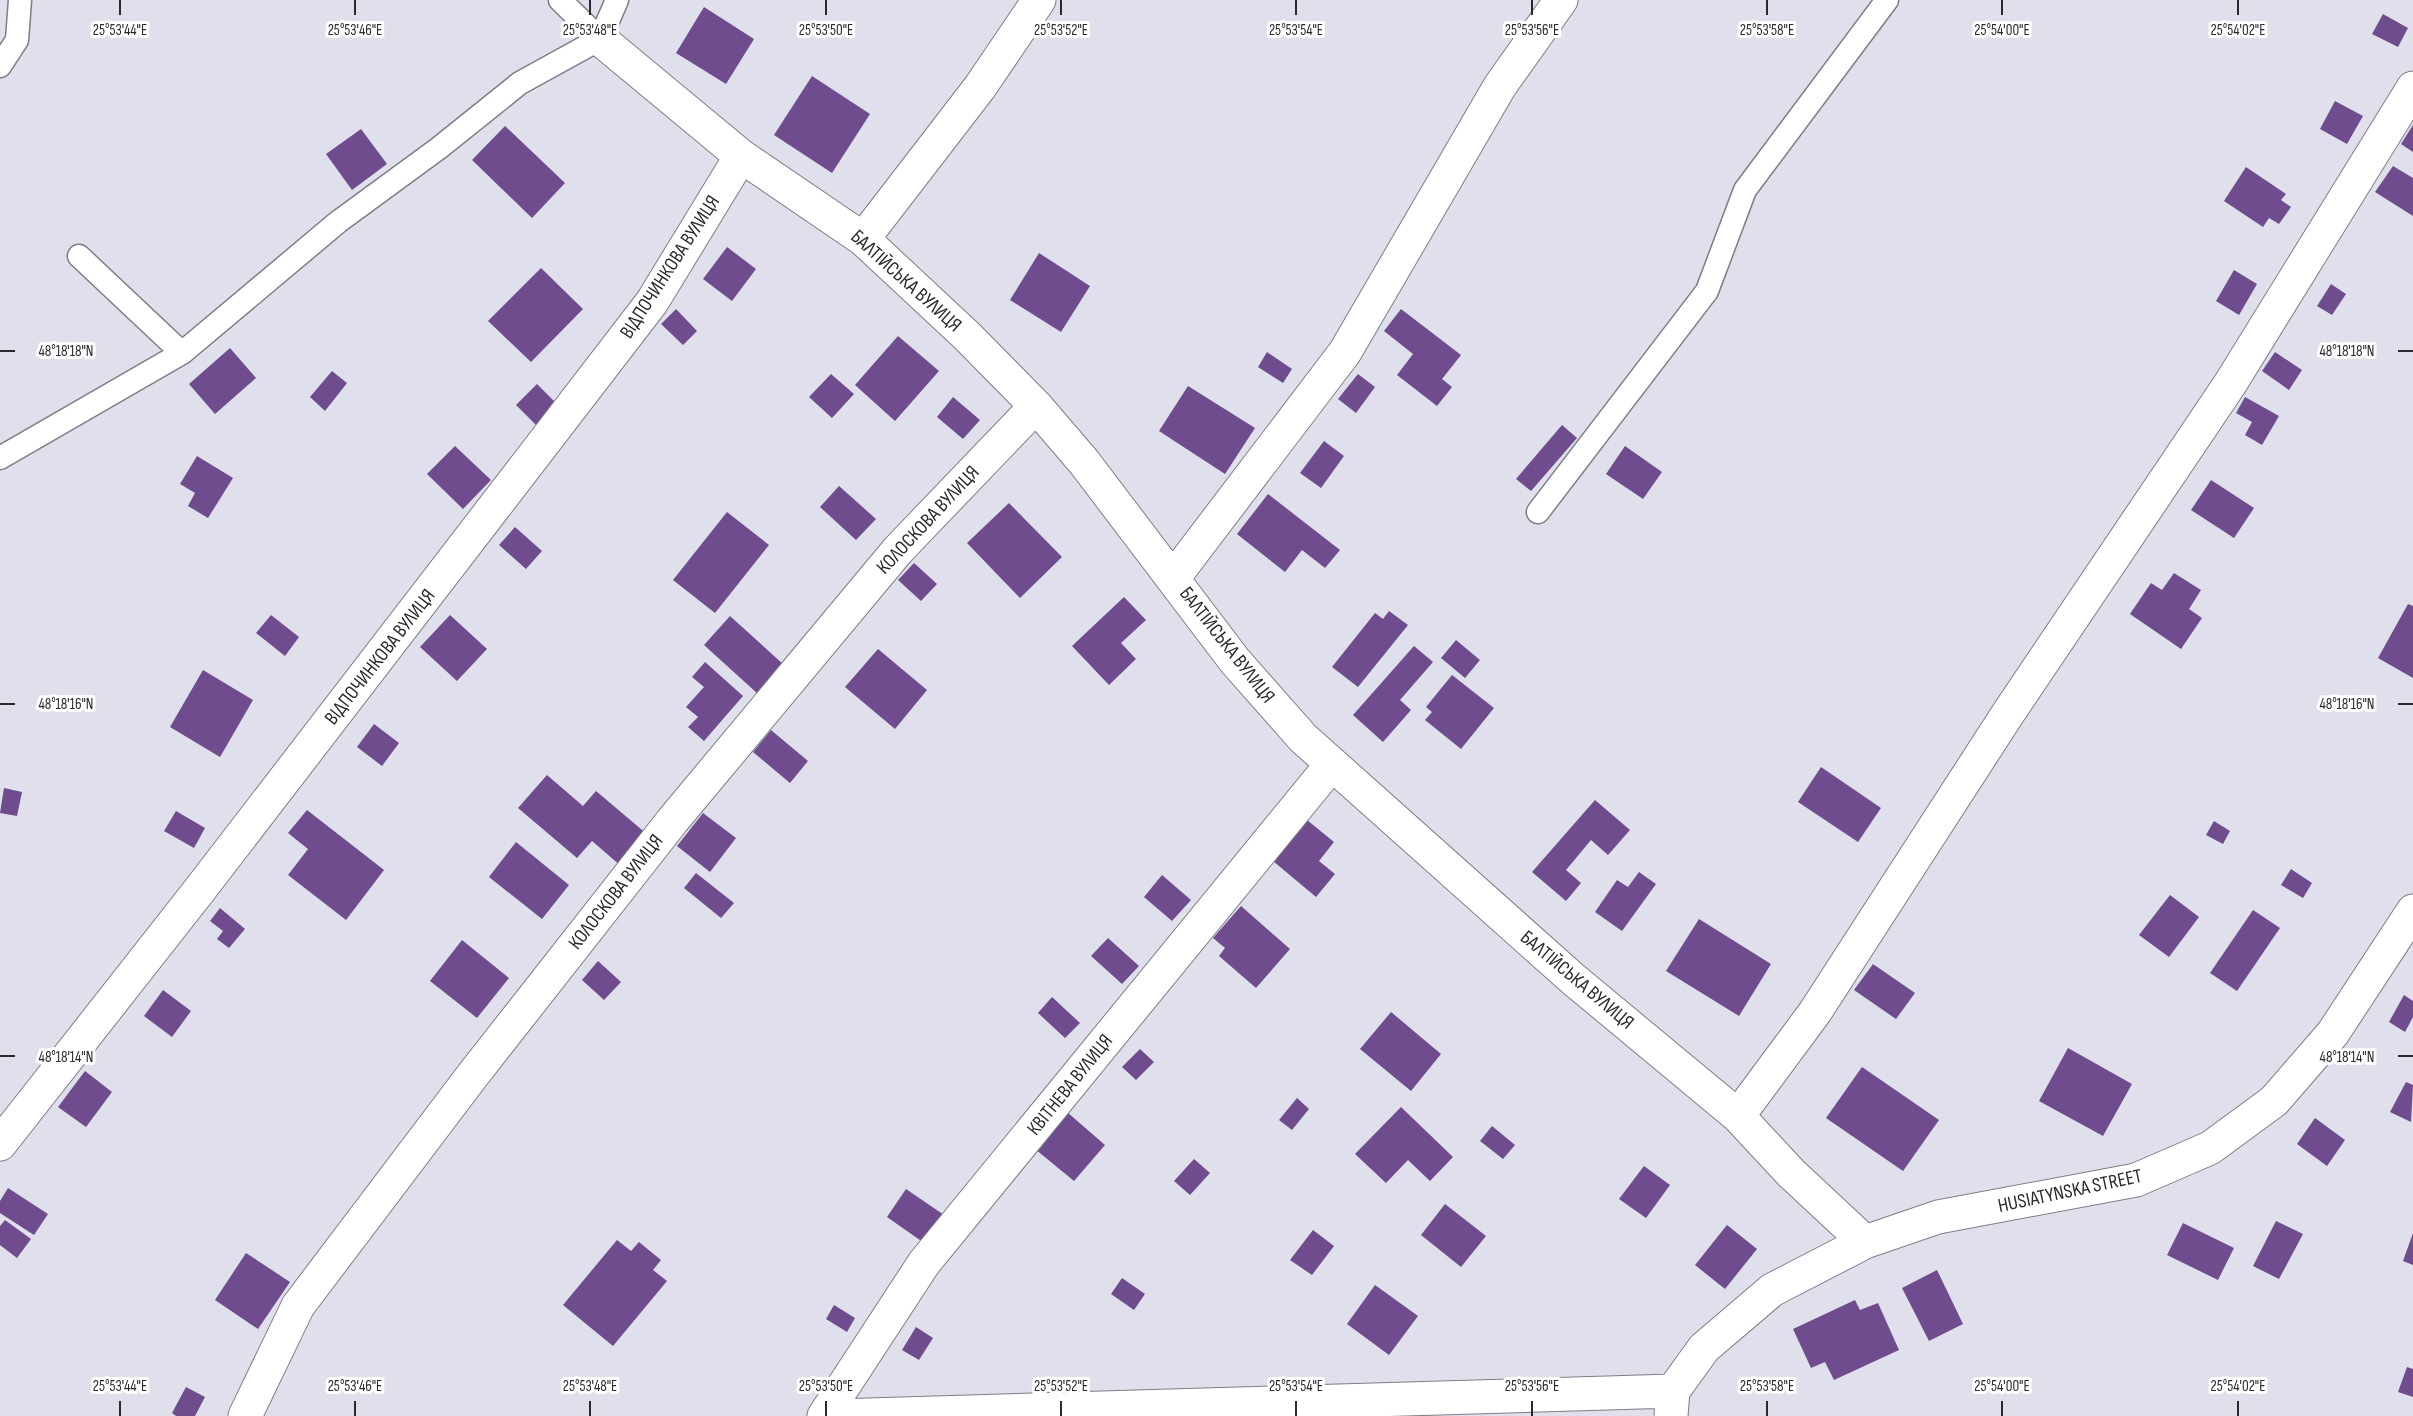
<svg xmlns="http://www.w3.org/2000/svg" width="2413" height="1416" font-family="'Sofia Sans Condensed',sans-serif">
<style>
.building{fill:#6e4c8e}
.lines{fill:none;stroke-linecap:round;stroke-linejoin:round}
.lane-casing{stroke:#7c7d87;stroke-width:25}
.street-casing{stroke:#7c7d87;stroke-width:35}
.lane{stroke:#fff;stroke-width:22}
.street{stroke:#fff;stroke-width:33}
.ticks{fill:none;stroke:#292a2e;stroke-width:2}
.labels{text-anchor:middle;dominant-baseline:central;stroke-width:6;stroke-linejoin:round;paint-order:stroke}
.street-label{font-size:20px;fill:#292a2e;stroke:#fff}
.ticks-label{font-size:15px;text-anchor:middle;fill:#292a2e;stroke:#fff;stroke-width:6;stroke-linejoin:round;paint-order:stroke}
</style>
<rect width="100%" height="100%" fill="#dfe0eb"/>
<path class="building" d="M704,7L754,39L726,84L676,53Z
M2383,14L2408,28L2398,47L2372,34Z
M812,76L870,114L832,173L774,135Z
M2335,101L2363,116L2347,144L2320,129Z
M2413,125V152L2401,144Z
M505,126L565,183L532,218L472,160Z
M361,129L387,164L352,190L326,154Z
M2393,166L2413,178V216L2375,192Z
M2246,167L2286,194L2281,200L2291,207L2279,224L2269,218L2263,227L2224,201Z
M727,247L756,269L732,301L703,279Z
M1039,253L1090,286L1061,332L1010,300Z
M541,268L583,309L531,362L488,321Z
M2234,270L2257,284L2239,315L2216,301Z
M2331,284L2346,294L2332,315L2317,306Z
M676,309L697,331L683,345L661,324Z
M1401,309L1461,355L1442,379L1452,387L1437,406L1397,375L1413,354L1384,331Z
M898,336L939,371L895,421L855,385Z
M230,348L256,378L215,414L189,384Z
M1267,352L1292,369L1283,383L1258,367Z
M2275,352L2302,370L2289,390L2262,371Z
M332,371L347,383L325,411L310,397Z
M831,374L854,394L832,418L809,397Z
M1358,374L1375,387L1356,413L1338,399Z
M537,384L559,406L538,427L516,405Z
M1188,386L1255,428L1225,474L1159,431Z
M953,397L980,420L963,439L937,417Z
M2245,397L2279,416L2262,445L2245,435L2252,422L2236,413Z
M1562,425L1577,438L1531,491L1516,479Z
M1324,441L1344,456L1321,488L1300,473Z
M455,446L491,480L463,509L427,474Z
M1625,446L1662,472L1643,499L1606,474Z
M197,456L233,478L208,518L188,506L195,493L180,484Z
M2211,480L2254,508L2234,538L2191,510Z
M839,486L876,519L856,540L820,507Z
M1268,494L1340,550L1325,568L1302,550L1285,572L1237,534Z
M1009,503L1062,557L1020,598L967,543Z
M727,512L769,545L715,613L673,580Z
M515,527L542,551L526,569L499,545Z
M914,563L937,584L921,601L898,580Z
M2174,573L2201,590L2189,609L2202,618L2181,649L2130,614L2151,583L2162,590Z
M1124,597L1146,620L1121,643L1136,659L1109,685L1072,646Z
M2408,604L2413,606V678L2378,658Z
M1389,611L1408,625L1358,687L1332,667L1375,613L1383,619Z
M271,615L299,637L285,656L256,633Z
M450,615L487,649L457,681L420,647Z
M730,616L784,665L758,694L704,645Z
M1456,640L1480,660L1465,678L1441,658Z
M1414,646L1433,662L1400,700L1411,710L1383,742L1353,715Z
M878,649L927,690L895,729L845,687Z
M705,662L743,696L704,741L688,727L698,717L686,707L704,687L692,677Z
M203,670L253,700L220,757L170,727Z
M1452,675L1494,708L1461,749L1425,720L1432,712L1426,707Z
M374,724L399,743L382,766L357,747Z
M771,730L808,761L790,783L753,752Z
M1821,767L1881,808L1858,842L1798,802Z
M547,775L583,806L596,791L648,835L621,866L592,841L577,858L518,808Z
M4,788L22,792L17,816L0,813Z
M1595,800L1630,830L1608,855L1591,840L1566,870L1581,883L1566,901L1532,872Z
M307,810L384,870L346,920L288,875L308,849L288,833Z
M176,811L205,828L194,848L164,831Z
M703,813L736,838L710,872L677,846Z
M1307,820L1334,842L1319,861L1335,874L1316,897L1273,861Z
M2214,821L2230,831L2223,844L2206,835Z
M516,842L569,885L542,919L489,877Z
M2291,869L2312,883L2303,898L2281,885Z
M1639,872L1656,884L1622,931L1595,912L1617,880L1628,887Z
M696,873L734,903L721,918L684,888Z
M1162,875L1191,900L1172,921L1144,897Z
M2170,895L2199,917L2169,957L2139,935Z
M1241,906L1290,949L1256,988L1219,956L1225,948L1213,938Z
M220,908L245,929L229,948L217,939L223,931L210,921Z
M2253,910L2280,928L2237,991L2210,973Z
M1699,919L1771,964L1739,1016L1666,971Z
M1108,938L1139,966L1122,984L1091,956Z
M462,940L509,978L477,1018L430,981Z
M598,961L621,982L604,1000L582,980Z
M1873,964L1915,993L1896,1019L1854,990Z
M163,990L191,1011L172,1037L144,1016Z
M2404,995L2413,1001V1017L2405,1032L2389,1022Z
M1052,997L1080,1023L1065,1038L1038,1013Z
M1391,1012L1441,1054L1411,1091L1360,1049Z
M2068,1048L2132,1084L2103,1136L2039,1101Z
M1140,1049L1154,1062L1136,1080L1122,1067Z
M1862,1067L1939,1120L1903,1171L1826,1118Z
M85,1071L112,1092L86,1127L58,1107Z
M2406,1082L2413,1085L2411,1122L2390,1112Z
M1297,1098L1309,1109L1292,1130L1279,1120Z
M1401,1107L1453,1157L1430,1181L1408,1160L1386,1183L1355,1154Z
M1067,1112L1105,1145L1074,1181L1035,1149Z
M2315,1118L2345,1140L2327,1166L2297,1144Z
M1492,1126L1515,1145L1503,1159L1480,1141Z
M1194,1159L1210,1173L1190,1195L1174,1181Z
M1644,1166L1670,1185L1646,1218L1619,1199Z
M8,1188L48,1214L34,1235L0,1213V1201Z
M906,1189L947,1217L927,1245L887,1217Z
M1445,1204L1486,1236L1461,1267L1421,1235Z
M5,1220L31,1239L17,1258L0,1245V1226Z
M2276,1221L2303,1234L2279,1279L2253,1266Z
M2183,1223L2234,1248L2218,1280L2167,1255Z
M1727,1225L1757,1249L1725,1289L1695,1265Z
M1313,1230L1334,1246L1312,1275L1290,1260Z
M2413,1233V1265L2403,1261Z
M617,1240L631,1251L639,1242L661,1260L653,1270L667,1281L613,1346L563,1305Z
M246,1253L290,1282L258,1329L215,1300Z
M1937,1270L1963,1324L1929,1341L1902,1288Z
M1122,1278L1145,1294L1134,1310L1111,1294Z
M1375,1285L1418,1316L1389,1355L1347,1324Z
M1855,1300L1860,1310L1878,1303L1899,1350L1834,1380L1825,1362L1811,1368L1793,1329Z
M834,1305L855,1318L847,1332L826,1319Z
M916,1327L933,1338L919,1360L902,1350Z
M2407,1367L2413,1369V1397L2398,1392Z
M186,1387L205,1397L195,1416H176L172,1413Z"/>
<g class="lines">
<defs>
<path id="lane" d="M560,0L600,39
M0,66L17,40L20,0
M79,256L182,353L338,222L439,148L520,83L600,39L617,0
M0,458L182,353
M1538,512L1707,291L1745,190L1887,0"/>
<path id="street" d="M600,39L741,156L863,239L967,336L1036,406L1084,462L1235,661L1303,738L1573,979L1738,1116L1791,1173L1865,1242
M863,239L980,87L1039,0
M1174,577L1345,352L1500,86L1561,0
M1738,1116L1815,1012L2009,712L2230,384L2413,88
M0,1144L198,892L652,302L741,156
M245,1416L298,1306L472,1076L673,820L898,550L1036,406
M824,1416L924,1263L1332,764
M835,1416L1673,1391
M1671,1416L1673,1391L1704,1348L1772,1290L1865,1242L1938,1217L2136,1180L2210,1148L2274,1101L2333,1033L2413,911"/>
</defs>
<use href="#lane" class="lane-casing"/>
<use href="#street" class="street-casing"/>
<use href="#lane" class="lane"/>
<use href="#street" class="street"/>
</g>
<path class="ticks" d="M120,0V15M355,0V15M590,0V15M826,0V15M1061,0V15M1296,0V15M1532,0V15M1767,0V15M2002,0V15M2238,0V15M0,351H15M2398,351H2413M0,704H15M2398,704H2413M0,1056H15M2398,1056H2413M120,1401V1416M355,1401V1416M590,1401V1416M826,1401V1416M1061,1401V1416M1296,1401V1416M1532,1401V1416M1767,1401V1416M2002,1401V1416M2238,1401V1416"/>
<g class="labels">
<g class="street-label">
<text transform="translate(670 267) rotate(-57)">ВІДПОЧИНКОВА ВУЛИЦЯ</text>
<text transform="translate(906 281) rotate(42)">БАЛТІЙСЬКА ВУЛИЦЯ</text>
<text transform="translate(928 520) rotate(-47)">КОЛОСКОВА ВУЛИЦЯ</text>
<text transform="translate(1227 645) rotate(52)">БАЛТІЙСЬКА ВУЛИЦЯ</text>
<text transform="translate(380 657) rotate(-52)">ВІДПОЧИНКОВА ВУЛИЦЯ</text>
<text transform="translate(616 892) rotate(-52)">КОЛОСКОВА ВУЛИЦЯ</text>
<text transform="translate(1577 980) rotate(40)">БАЛТІЙСЬКА ВУЛИЦЯ</text>
<text transform="translate(1070 1085) rotate(-51)">КВІТНЕВА ВУЛИЦЯ</text>
<text transform="translate(2070 1191) rotate(-12)">HUSIATYNSKA STREET</text>
</g>
</g>
<g class="ticks-label">
<text x="120" y="35">25°53'44"E</text>
<text x="355" y="35">25°53'46"E</text>
<text x="590" y="35">25°53'48"E</text>
<text x="826" y="35">25°53'50"E</text>
<text x="1061" y="35">25°53'52"E</text>
<text x="1296" y="35">25°53'54"E</text>
<text x="1532" y="35">25°53'56"E</text>
<text x="1767" y="35">25°53'58"E</text>
<text x="2002" y="35">25°54'00"E</text>
<text x="2238" y="35">25°54'02"E</text>
<text x="66" y="356">48°18'18"N</text>
<text x="2347" y="356">48°18'18"N</text>
<text x="66" y="709">48°18'16"N</text>
<text x="2347" y="709">48°18'16"N</text>
<text x="66" y="1062">48°18'14"N</text>
<text x="2347" y="1062">48°18'14"N</text>
<text x="120" y="1391">25°53'44"E</text>
<text x="355" y="1391">25°53'46"E</text>
<text x="590" y="1391">25°53'48"E</text>
<text x="826" y="1391">25°53'50"E</text>
<text x="1061" y="1391">25°53'52"E</text>
<text x="1296" y="1391">25°53'54"E</text>
<text x="1532" y="1391">25°53'56"E</text>
<text x="1767" y="1391">25°53'58"E</text>
<text x="2002" y="1391">25°54'00"E</text>
<text x="2238" y="1391">25°54'02"E</text>
</g>
</svg>
